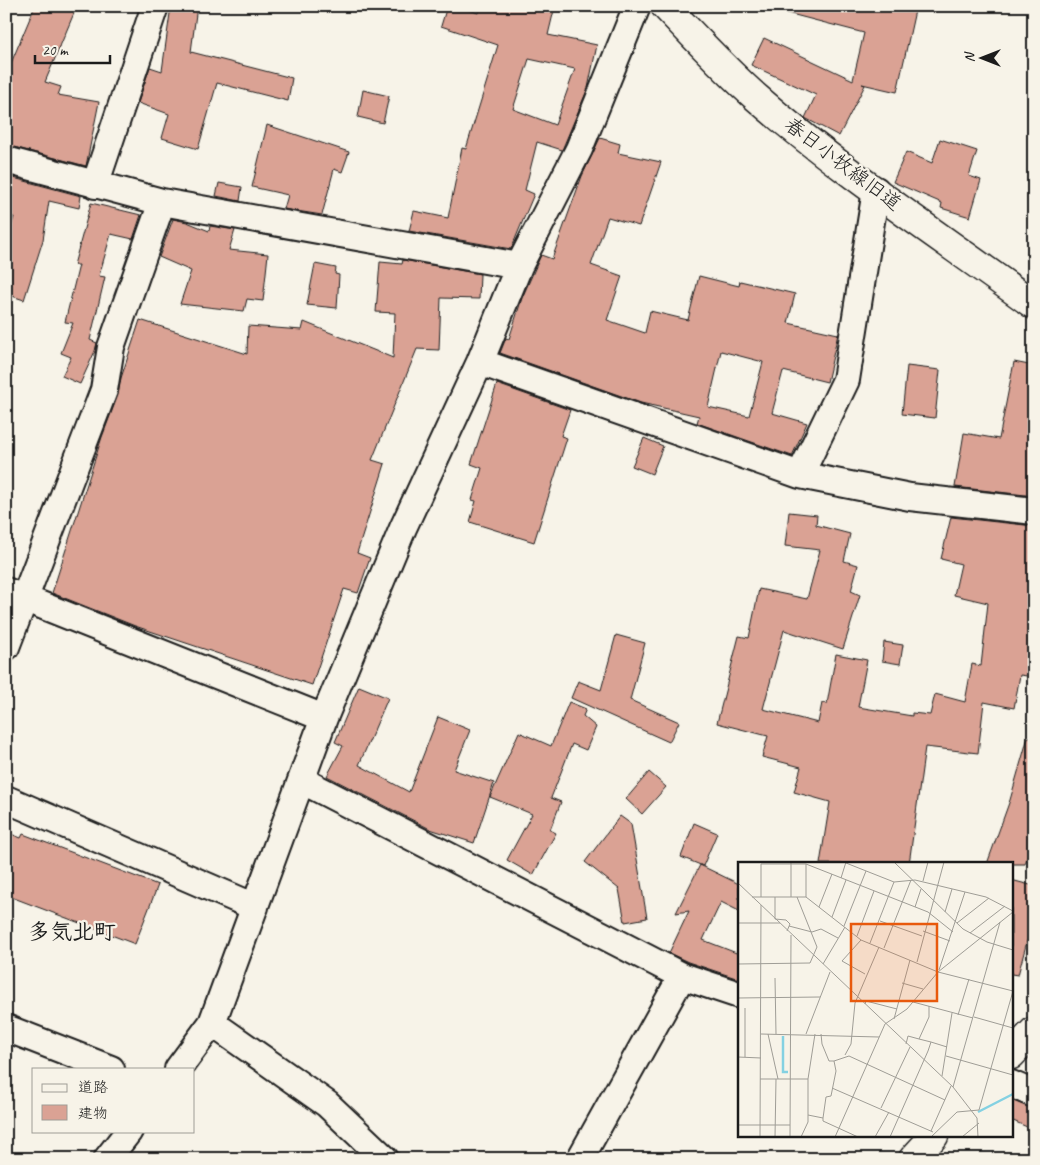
<svg xmlns="http://www.w3.org/2000/svg" width="1040" height="1165" font-family="Caveat,'Klee One',sans-serif">
<style>
.building{fill:#daa294;stroke:#1c1c1c;fill-rule:evenodd}
.lines{fill:none;stroke-linecap:round;stroke-linejoin:round}
.street-casing{stroke:#1c1c1c;stroke-width:30}
.secondary-casing{stroke:#1c1c1c;stroke-width:31}
.street{stroke:#f7f3e8;stroke-width:26}
.secondary{stroke:#f7f3e8;stroke-width:28}
.labels{text-anchor:middle;dominant-baseline:central;stroke-width:4.5;stroke-linejoin:round;paint-order:stroke}
.street-label{font-size:20px;fill:#1c1c1c;stroke:#f7f3e8}
.quarter-label{font-size:22px;font-weight:bold;fill:#1c1c1c;stroke:#f7f3e8}
.inset-river{fill:none;stroke:#84d1e2;stroke-width:2.5}
.inset-road{fill:none;stroke:#9f9d96;stroke-width:1}
.view{fill:#e8590c;fill-opacity:0.15;stroke:#e8590c;stroke-width:2.5}
.inset-edge{fill:none;stroke:#1c1c1c;stroke-width:2.5}
</style>
<rect width="100%" height="100%" fill="#f7f3e8"/>
<filter id="ink" filterUnits="userSpaceOnUse"><feTurbulence type="fractalNoise" baseFrequency=".02" numOctaves="2"/><feDisplacementMap in="SourceGraphic" scale="10" xChannelSelector="R" yChannelSelector="G"/><feConvolveMatrix kernelMatrix="1 2 1 2 8 2 1 2 1" color-interpolation-filters="sRGB"/></filter>
<g filter="url(#ink)">
<path class="building" d="M35,6H77L45,82L61,87L58,95L99,102L86,166L6,145V75Z
M171,6H197L191,52L292,78L288,101L217,83L198,149L162,138L169,114L138,103L150,67L162,71Z
M447,6H458L478,13L481,6H555L548,35L597,45L588,88L562,150L537,142L525,190L534,194L511,249L409,231L414,211L448,218L462,148L466,149L498,45L441,26ZM529,59L575,69L555,125L513,109Z
M788,6H916L897,92L862,84L865,85L839,136L805,118L816,95L751,65L764,38L853,80L864,33L787,13Z
M363,90L389,96L383,123L358,117Z
M267,125L349,152L342,172L334,169L322,215L284,209L288,195L252,187Z
M600,138L620,144L618,153L661,162L639,226L608,217L591,265L622,276L607,320L645,333L650,311L688,320L699,276L739,286L740,281L795,294L788,323L838,334L827,382L783,371L772,413L807,423L792,456L697,423L699,416L641,403L500,353L506,338L509,339L522,298L541,255L552,259L582,176ZM721,351L763,362L749,416L708,407Z
M940,139L977,151L969,176L981,180L970,217L941,208L942,203L893,182L906,152L932,163Z
M6,176L81,196L79,208L49,201L43,240L24,300L6,294V243L14,217L6,216Z
M219,183L242,187L240,201L216,196Z
M91,203L141,215L133,239L111,234L99,276L105,277L90,340L97,343L95,351L80,384L62,376L71,357L61,353L73,323L65,322L79,265H74Z
M173,219L187,222L209,231L210,226L235,230L229,250L268,254L263,301L247,299L244,311L180,304L191,271L159,257Z
M403,260L480,274L479,299L441,298L439,350L417,349L372,460L385,464L357,553L370,558L358,593L344,589L312,685L135,626L52,593L102,437L118,395L121,378L140,320L247,354L248,326L302,330L304,322L393,358L395,313L376,312L380,262L402,264Z
M315,264L336,268L335,274L339,275L337,308L307,305Z
M1014,362L1034,366V496L955,487L964,433L999,439Z
M907,366L940,370L935,418L902,414Z
M497,384L570,410L561,436L567,438L534,542L470,522L476,501L472,500L482,468L471,464Z
M644,438L663,446L652,474L632,466Z
M789,512L817,515L816,525L850,534L844,561L858,565L851,591L860,595L843,649L784,630L763,709L818,723L822,703L827,704L836,654L867,660L858,707L912,716V713L930,715L935,694L965,702L972,664L981,666L988,603L954,595L961,564L941,559L951,517L1034,526V677L1020,675L1014,708L984,702L978,753L925,747L909,864H820L830,802L794,792L801,767L762,757L768,736L717,723L739,636L749,638L759,589L807,599L820,550L785,546Z
M616,635L645,643L630,700L679,722L669,742L571,698L578,681L601,690Z
M884,642L903,645L900,664L882,661Z
M359,686L388,698L359,765L409,792L438,717L470,730L454,770L494,783L474,843L430,829L327,776L343,746L335,742Z
M569,702L586,709L583,716L596,727L586,750L572,744L551,798L561,802L550,830L556,833L533,875L507,860L532,814L490,797L519,732L551,746Z
M1028,737H1034V838L1025,864H987L1010,800Z
M649,772L666,787L642,814L626,799Z
M620,816L631,824L647,918L625,922L619,889L585,862Z
M694,823L717,833L703,866L681,857Z
M6,832L21,838L23,834L158,885L135,944L6,895Z
M700,865L739,884V911L721,902L703,940L739,954V979L688,962L669,953L689,911L676,913Z
M1011,880L1034,886V915L1018,975L1011,974Z
M1011,1100L1034,1109V1130L1011,1120Z"/>
<g class="lines">
<defs>
<path id="street" d="M6,160L162,202L519,266
M95,185L155,6
M480,362L800,475L910,497L1034,511
M800,475L846,380L876,190
M6,591L324,718
M6,647L104,390L111,347L162,202
M303,781L682,976L739,995
M6,799L255,907
M212,1023L327,1104L385,1159
M6,1028L111,1069
M178,1069L212,1023L324,718L403,528L480,362L519,266L579,149L637,6
M1011,1084L1034,1094
M107,1159L129,1131
M580,1159L682,976"/>
<path id="secondary" d="M665,6C695,37 724,69 757,98C843,173 941,237 1034,305
M1011,1055L1034,1031
M913,1159L934,1136"/>
</defs>
<use href="#street" class="street-casing"/>
<use href="#secondary" class="secondary-casing"/>
<use href="#street" class="street"/>
<use href="#secondary" class="secondary"/>
</g>
</g>
<g class="labels">
<g class="street-label">
<text transform="translate(843 164) rotate(37)">春日小牧線旧道</text>
</g>
<g class="quarter-label">
<text x="72" y="932">多気北町</text>
</g>
</g>
<g transform="translate(738 862)">
<rect width="275" height="275" fill="#f7f3e8"/>
<path class="inset-river" d="M45,174V210H50M240,250L275,232"/>
<path class="inset-road" d="M156,0L225,67L249,80L275,88M108,1L156,20L177,18L248,35L275,49M68,2V35M103,16L108,0M185,19L190,0M0,21L215,225L239,256L240,275M14,35H68L123,78L200,110L275,129M23,35V2H68L190,50L215,70M37,35V57L48,58L52,62L49,69M53,35V0M81,45L94,12M177,45L183,27M207,50L214,27M94,55L108,18M142,59L184,74M0,61H42M219,61L251,36M51,64L74,70L83,67L100,76M106,64L128,9M185,69L212,79M232,71L267,44M119,74L136,29M123,78L104,99L127,112M132,81L156,20M146,86L173,18M179,100L206,0M0,102L72,101L79,85L59,35M85,102L107,65M201,108L227,30M37,116L38,172M164,121L185,127M0,136L82,135M175,140L235,156M127,142L128,139L159,147M7,146V195M220,153L231,117M236,155L275,166M156,157L172,98M23,172L141,175M30,172L40,217M68,172L92,110M83,172L84,182L91,199H96L98,209L93,234L88,235L85,256M193,180L209,185M168,182L170,174L181,177M107,193L113,182L117,141L141,85M208,194L275,213M0,195L23,196M96,199L111,194L207,238M204,214L214,151M22,217H70M215,225L262,60M94,226L195,270M143,246L172,185M70,253L85,256V259L120,275M0,263H52M193,269L213,224M22,275L23,43M37,275L38,217M52,275L53,73M63,275L70,260V217L77,172M97,275L147,162L169,147L200,110L275,50M137,275L151,250M152,275L190,189L193,180L181,177L191,155V144M193,275L219,250L241,248L275,129M224,275L241,261"/>
<path class="view" d="M113,62H199V139H113Z"/>
<rect width="275" height="275" class="inset-edge"/>
</g>
<rect width="1040" height="1165" fill="none" stroke="#f7f3e8" stroke-width="25"/>
<rect x="12" y="12" width="1015" height="1140" fill="none" stroke="#1c1c1c" stroke-width="2" filter="url(#ink)"/>
<rect x="32" y="1068" width="162" height="65" fill="#f7f3e8" stroke="#9f9d96"/>
<rect x="42" y="1084" width="25" height="8" fill="#f7f3e8" stroke="#9f9d96"/>
<text x="78" y="1092" font-size="15" fill="#1c1c1c">道路</text>
<rect x="42" y="1105" width="25" height="15" fill="#daa294" stroke="#9f9d96"/>
<text x="78" y="1118" font-size="15" fill="#1c1c1c">建物</text>
<g transform="translate(982 58) rotate(270)" stroke="#f7f3e8" stroke-width="4" paint-order="stroke">
<path d="M0-4L9 19L0 12L-9 19Z" fill="#1c1c1c"/>
<text y="-8" font-size="14" font-weight="bold" text-anchor="middle" fill="#1c1c1c">N</text>
</g>
<path d="M35 55v8h75v-8" fill="none" stroke="#1c1c1c" stroke-width="2.5"/>
<text x="42" y="55" font-size="15" fill="#1c1c1c" stroke="#f7f3e8" stroke-width="4" paint-order="stroke">20 m</text>
</svg>
